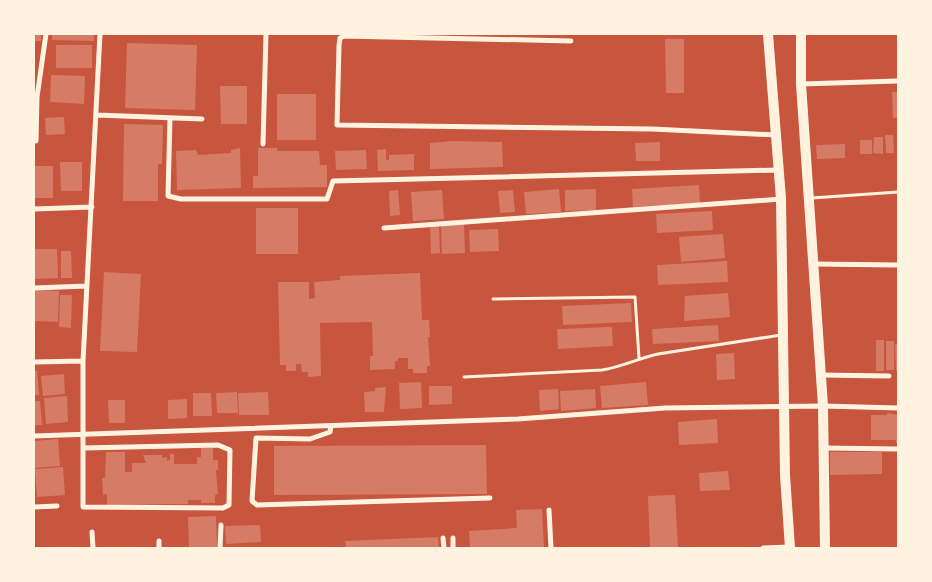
<svg xmlns="http://www.w3.org/2000/svg" width="932" height="582" font-family="Inter,sans-serif">
<style>
.building{fill:#d67c66}
.lines{fill:none;stroke-linecap:round;stroke-linejoin:round}
.service{stroke:#fff3e0;stroke-width:3}
.minor{stroke:#fff3e0;stroke-width:5}
.primary{stroke:#fff3e0;stroke-width:10}
</style>
<rect width="100%" height="100%" fill="#c8553d"/>
<path class="building" d="M34,34H41V41H34Z
M52,34H94V41L52,40Z
M665,39H684V93H666Z
M127,43L197,45L195,110L125,108Z
M56,45H92V68H56Z
M51,75L85,76L84,104L50,102Z
M220,86H247V124H221Z
M892,92H898V118H893Z
M277,94H316V140H277Z
M64,117L65,134L46,135L45,118Z
M124,124L163,125L162,164H158V201H123Z
M885,135H893L894,153H886Z
M874,137H883V154L873,153Z
M860,140H872V154H860Z
M452,141L502,142L503,167L430,169V143Z
M660,142V161H636L635,143Z
M845,144V158L817,159L816,145Z
M240,148L241,188L177,190L176,151L196,150L198,155L231,153V150Z
M258,148H277V151H319L320,165H327V187L253,188V176H258Z
M386,149V160H389V155L414,154V170L378,171L377,150Z
M366,150L367,169L336,170L335,151Z
M60,162H82V191H61Z
M34,166H53V198H34Z
M699,185L700,203L633,207L632,189Z
M559,189L561,212L526,214L524,192Z
M596,189V210L565,211V190Z
M398,190L400,215L390,216L389,191Z
M442,190L444,219L413,221L411,192Z
M513,190L515,212L500,213L498,191Z
M256,208H298V254H256Z
M712,211L713,230L657,233L656,214Z
M464,224L465,253L442,254L441,225Z
M439,225L440,253L431,254L430,226Z
M498,229L499,251L470,252L469,230Z
M723,234L725,258L681,262L679,237Z
M34,249H57L58,278L34,279Z
M61,251H71L72,278H61Z
M727,261L728,282L658,285L657,265Z
M104,272L141,274L137,352L100,351Z
M420,273L422,320H429L430,337H428L430,366H427V373H413V369H408V358H398V361H395V369L370,370V356H373L372,322L320,323L321,376L308,377V372H302L301,364H296V371H286V365H280L278,282H309V299L315,298L314,282L340,280V276Z
M34,290L59,291L58,322L34,321Z
M728,293L730,317L684,321L685,296Z
M60,295H72L71,328L59,327Z
M631,303L632,322L563,325L562,306Z
M718,325L719,341L653,344L652,329Z
M612,327L613,346L558,349L557,329Z
M876,340H884V371H876Z
M886,341H894V370H886Z
M895,344H898V371H896Z
M734,353L735,379L717,380L716,354Z
M34,371H37L39,395H34Z
M64,374L65,394L43,396L41,376Z
M421,382L422,408L400,409L399,383Z
M646,382L648,405L602,408L600,386Z
M429,386H452V404L429,405Z
M386,387L384,412H365L364,392L375,391V388Z
M558,389L559,409L540,411L539,390Z
M595,389L596,408L561,411L560,391Z
M237,392L238,413H217L216,393Z
M268,392L269,415H239L238,393Z
M193,393H211L212,416H193Z
M67,396L68,422L46,424L44,398Z
M187,399V418L168,419V400Z
M108,400H125V423H109Z
M34,401H40L42,425H34Z
M887,413L898,415V442L896,443V440H871V415H887Z
M717,419L718,443L679,445L678,422Z
M58,439L60,466L34,468V441Z
M486,445L487,494L274,495V446Z
M201,448H213V460H218V470H216L218,494L215,495V503H201V500H188V504L107,505V494L103,495L102,478H105L106,452H125V472H132V463H146L143,455H162V458L167,457V461L170,460V454H174V464H197V457H201Z
M830,452H882V474L830,475Z
M63,467L65,495L37,497L35,469Z
M728,471L730,490L700,491L699,473Z
M675,495L678,548H650L648,496Z
M542,509L544,548H470L469,531L517,528L516,510Z
M216,516L217,548H189L188,517Z
M260,525L261,542L226,544L225,526Z
M438,537L439,548H346L345,541Z"/>
<g class="lines">
<path class="service" d="M812,198L898,192
M493,299L635,297L639,358
M464,377L602,370C622,367 639,358 658,354L781,335"/>
<path class="minor" d="M571,41L344,36L340,38L339,46L337,125L652,129L776,135
M801,84L898,81
M97,115L202,119
M170,118L168,196L181,199H327L333,181L779,170
M36,141L37,97L46,34
M263,144L266,34
M34,209L92,207
M384,228L781,199
M813,264L898,265
M34,288L87,286
M34,362L83,361
M821,375L889,376
M331,426L330,432L310,439L256,438L252,501L257,505L490,498
M34,436L518,419L665,408L823,406L898,408
M83,448L218,445L230,450L229,505L223,508L83,507V361L100,34
M824,448L898,449
M34,507L57,506
M549,510L551,548
M92,532L93,548
M443,538L444,548
M453,538V548
M159,548V541
M220,548L221,525
M763,548L790,547"/>
<path class="primary" d="M768,34L781,199L785,475L790,548
M801,34V84L823,406L825,548"/>
</g>
<rect width="932" height="582" fill="none" stroke="#fff3e0" stroke-width="70"/>
</svg>
